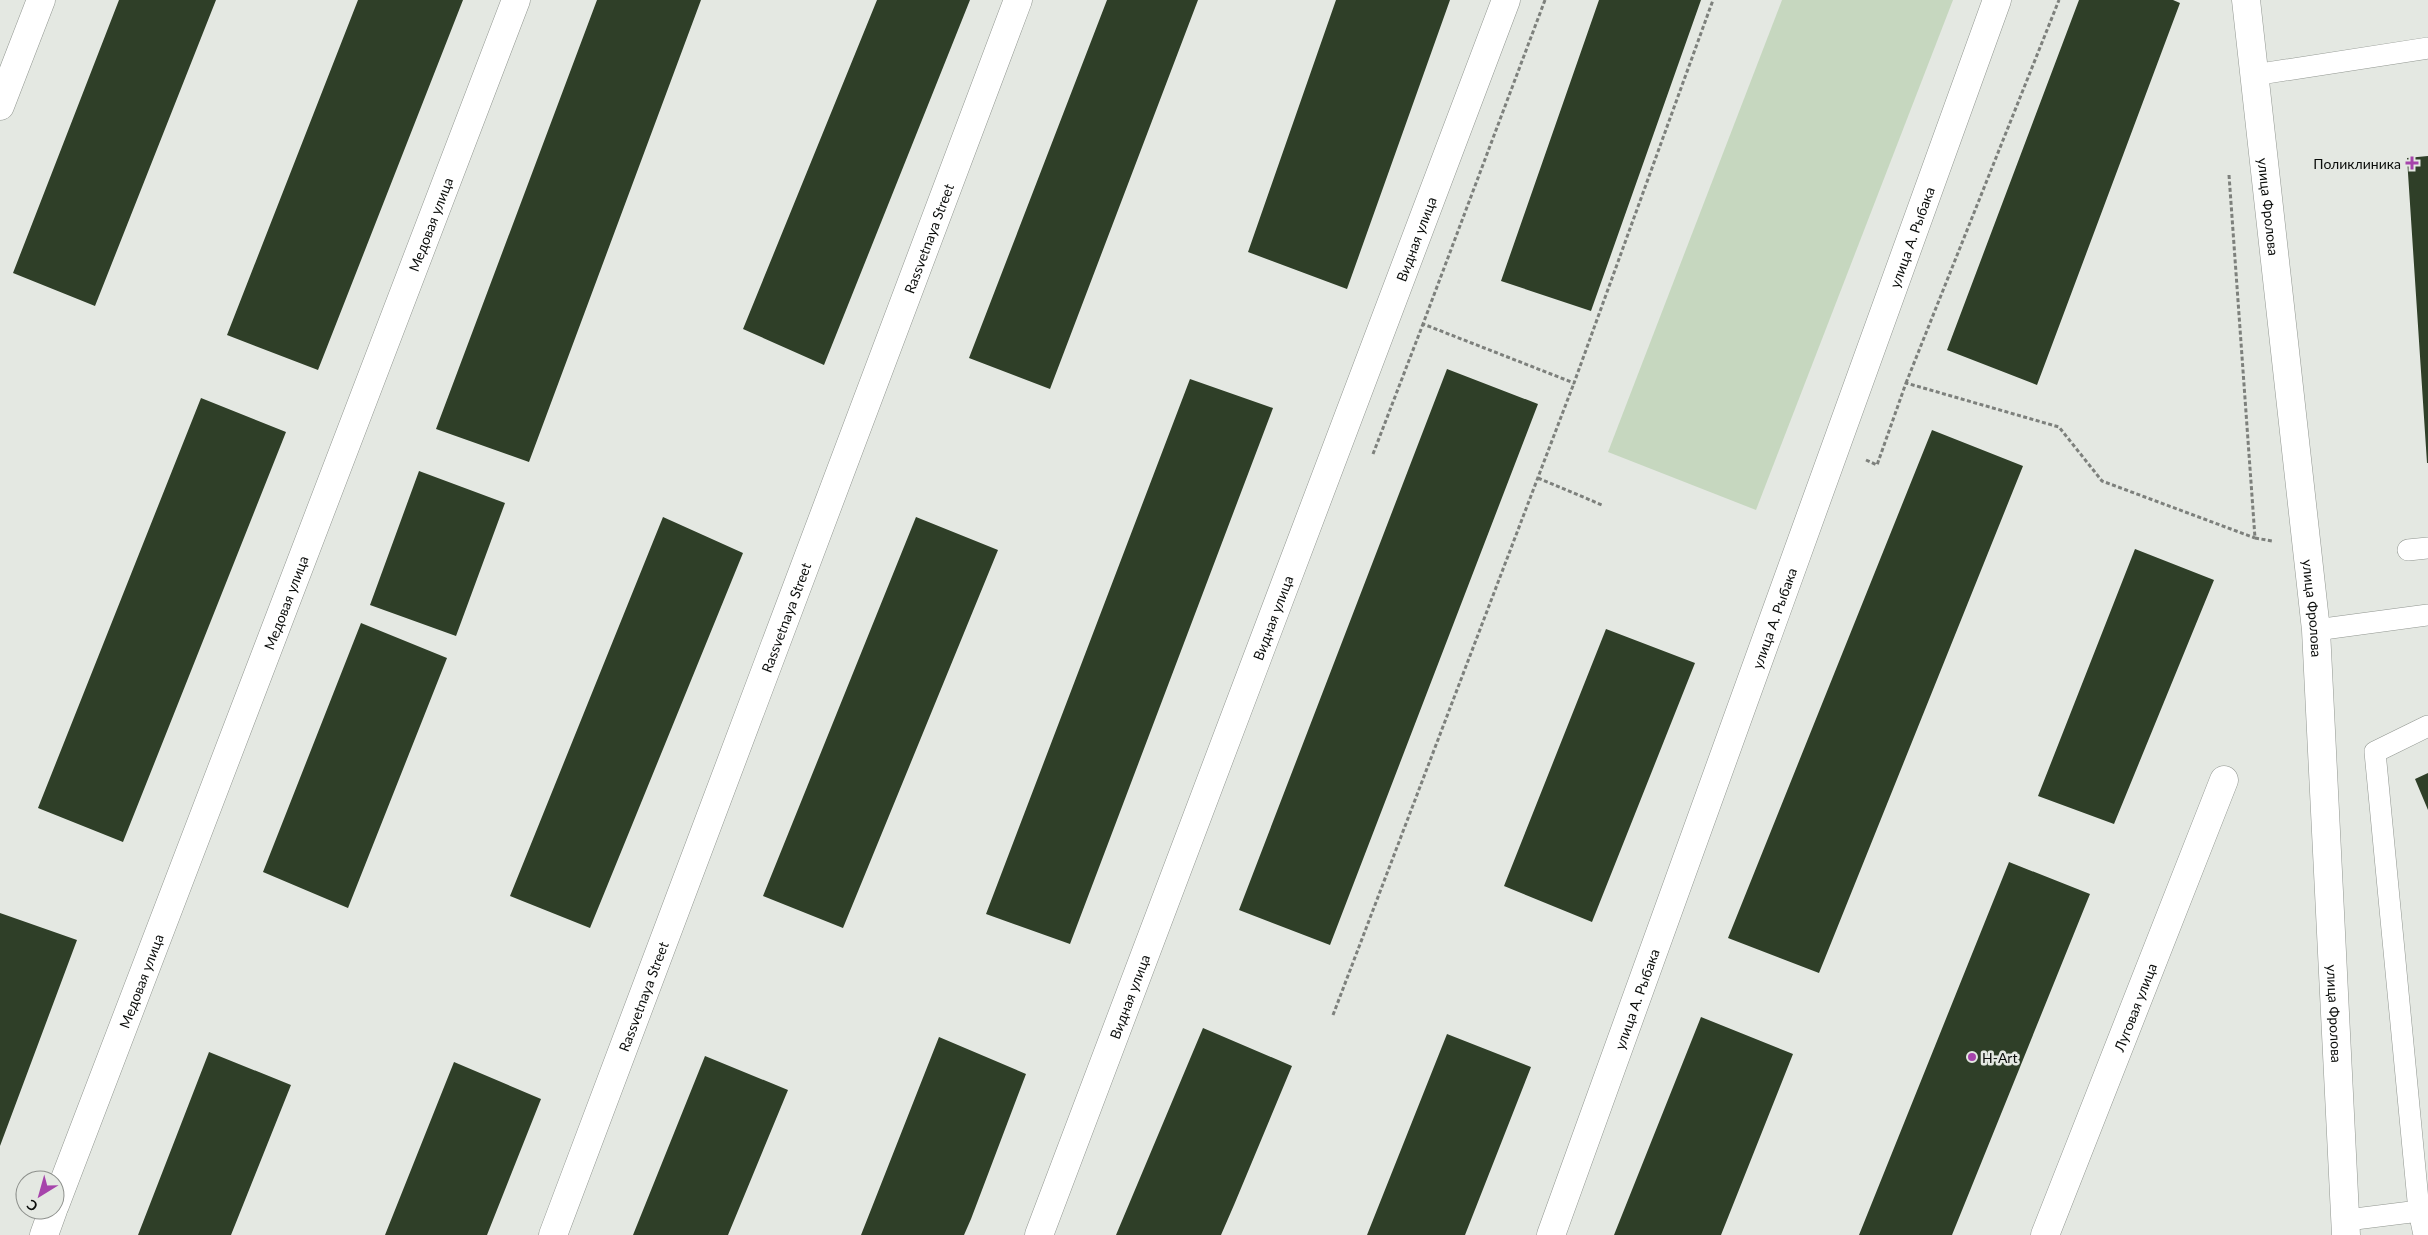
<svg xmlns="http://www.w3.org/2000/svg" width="2428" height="1235" font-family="Lato,sans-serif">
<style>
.green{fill:#c6d7bf}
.building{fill:#2f3f28}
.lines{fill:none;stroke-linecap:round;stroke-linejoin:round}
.lane-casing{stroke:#919690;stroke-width:22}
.street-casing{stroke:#919690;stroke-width:29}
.path{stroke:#7d807c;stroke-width:3;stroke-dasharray:4 2.5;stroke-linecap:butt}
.lane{stroke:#fff;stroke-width:21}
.street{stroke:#fff;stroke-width:28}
.poi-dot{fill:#a644ab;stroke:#e4e8e2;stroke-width:2}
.labels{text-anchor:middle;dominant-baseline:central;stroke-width:5;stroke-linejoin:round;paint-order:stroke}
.poi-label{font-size:14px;fill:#0b0d0b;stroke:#e4e8e2;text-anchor:end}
.street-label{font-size:14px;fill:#0b0d0b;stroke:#e4e8e2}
</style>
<rect width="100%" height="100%" fill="#e4e8e2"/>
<path class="green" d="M1782,0H1953L1756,510L1608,452Z"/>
<path class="building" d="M119,0H216L95,306L13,273Z
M358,0H463L318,370L227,335Z
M597,0H701L529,462L436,429Z
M877,0H970L824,365L743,329Z
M1107,0H1198L1050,389L969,358Z
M1336,0H1450L1347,289L1248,252Z
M1599,0H1701L1591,311L1501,281Z
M2079,0H2173L2180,3L2037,385L1947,350Z
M2428,156V463H2427L2407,158Z
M1447,369L1538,404L1330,945L1239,910Z
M1190,379L1273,408L1070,944L986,914Z
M201,398L286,432L123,842L38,808Z
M1932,430L2023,466L1819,973L1728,938Z
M419,471L505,503L456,636L370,605Z
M663,517L743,553L590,928L510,896Z
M916,517L998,550L843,928L763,896Z
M2135,549L2214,580L2114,824L2038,796Z
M361,623L447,658L348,908L263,872Z
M1606,629L1695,663L1592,922L1504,886Z
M2428,773V810L2415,779Z
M2009,862L2090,894L1952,1235H1859Z
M0,913L77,940L0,1146Z
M1701,1017L1793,1054L1721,1235H1614Z
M1203,1028L1292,1066L1234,1205L1221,1235H1116Z
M1447,1034L1531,1067L1465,1235H1367Z
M939,1037L1026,1074L971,1219L964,1235H861Z
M209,1052L291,1085L231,1235H138Z
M705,1056L788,1090L728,1235H633Z
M454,1062L541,1099L487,1235H385Z"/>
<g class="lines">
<defs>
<path id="lane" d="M2254,75L2428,48
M2408,550L2428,548
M2316,630L2428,615
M2419,1211L2375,752L2428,726
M2347,1220L2419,1211L2424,1235"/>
<g id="street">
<path id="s1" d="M2246,0L2316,630L2346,1235"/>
<path d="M0,106L41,0"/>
<path id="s2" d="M55,1205L516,0"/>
<path d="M44,1235L53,1210"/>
<path id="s3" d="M553,1235L1018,0"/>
<path id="s4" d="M1039,1235L1506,0"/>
<path id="s5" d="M1551,1235L1997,0"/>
<path id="s6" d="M2045,1235L2224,780"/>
</g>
</defs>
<use href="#lane" class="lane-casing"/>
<use href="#street" class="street-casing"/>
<path class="path" d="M1545,0L1423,324L1574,383L1713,0
M2229,175L2255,538L2272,541
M1906,383L2059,0
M1373,454L1423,324
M1866,460L1877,465L1906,383L2059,427L2102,481L2255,538
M1538,478L1602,505
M1333,1015L1574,383"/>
<use href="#lane" class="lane"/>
<use href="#street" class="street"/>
</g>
<g class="poi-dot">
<path d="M2409.5 155.5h5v5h5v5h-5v5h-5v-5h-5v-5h5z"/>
<circle cx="1972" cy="1057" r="5"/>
</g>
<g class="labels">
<g class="poi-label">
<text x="2401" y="163">Поликлиника</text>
<text x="1982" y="1057" text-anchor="start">H-Art</text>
</g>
<g class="street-label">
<text stroke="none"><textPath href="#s1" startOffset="208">улица Фролова</textPath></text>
<text stroke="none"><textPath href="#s2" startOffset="1050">Медовая улица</textPath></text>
<text stroke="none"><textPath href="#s5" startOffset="1061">улица А. Рыбака</textPath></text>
<text stroke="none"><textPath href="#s3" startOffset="1065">Rassvetnaya Street</textPath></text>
<text stroke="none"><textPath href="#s4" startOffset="1065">Видная улица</textPath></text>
<text stroke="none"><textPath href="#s2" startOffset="645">Медовая улица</textPath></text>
<text stroke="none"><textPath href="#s1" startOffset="612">улица Фролова</textPath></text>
<text stroke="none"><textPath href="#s3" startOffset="660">Rassvetnaya Street</textPath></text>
<text stroke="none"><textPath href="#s4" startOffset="660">Видная улица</textPath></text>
<text stroke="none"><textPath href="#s5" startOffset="656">улица А. Рыбака</textPath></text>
<text stroke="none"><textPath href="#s2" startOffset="240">Медовая улица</textPath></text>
<text stroke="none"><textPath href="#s4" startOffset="255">Видная улица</textPath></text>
<text stroke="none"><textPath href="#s3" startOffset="255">Rassvetnaya Street</textPath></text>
<text stroke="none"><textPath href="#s5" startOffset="251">улица А. Рыбака</textPath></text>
<text stroke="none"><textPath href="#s6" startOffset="245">Луговая улица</textPath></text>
<text stroke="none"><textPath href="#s1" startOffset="1018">улица Фролова</textPath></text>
</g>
</g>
<g transform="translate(40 1195) rotate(217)"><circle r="24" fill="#e4e8e2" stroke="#8d908c"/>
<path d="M0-4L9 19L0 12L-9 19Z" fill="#a644ab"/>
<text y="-8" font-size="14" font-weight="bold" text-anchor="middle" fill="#0b0d0b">С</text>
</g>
</svg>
